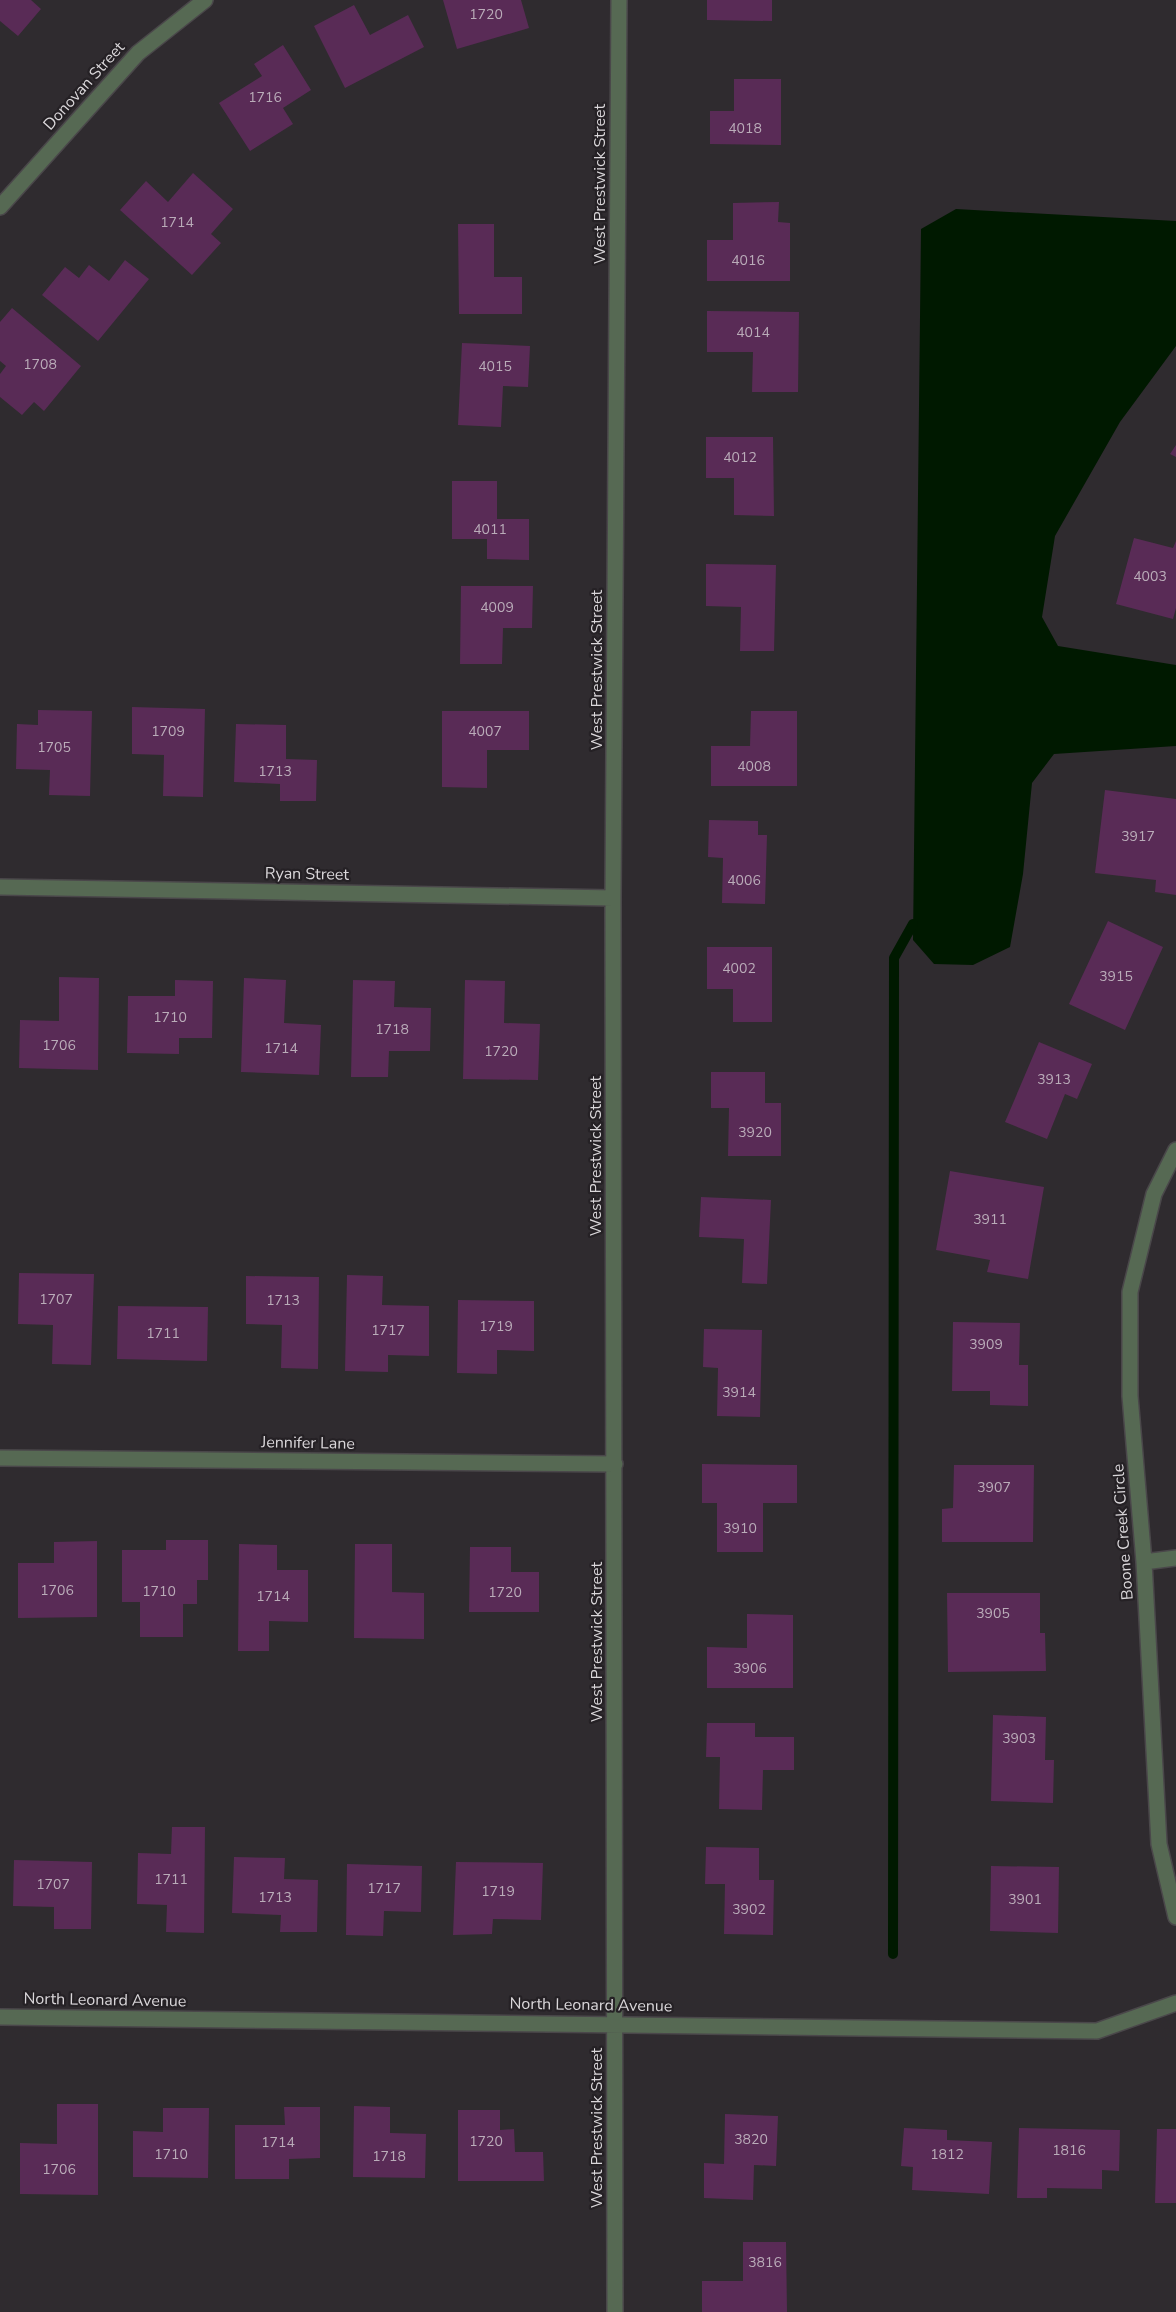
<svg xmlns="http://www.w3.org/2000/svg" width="1176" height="2312" font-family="'Nunito Sans',sans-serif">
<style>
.water{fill:#001900}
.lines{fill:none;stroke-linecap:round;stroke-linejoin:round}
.stream{stroke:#001900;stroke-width:10}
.building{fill:#592b56}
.minor-casing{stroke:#4a474a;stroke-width:18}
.minor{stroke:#566953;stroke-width:15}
.labels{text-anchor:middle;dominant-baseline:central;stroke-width:4.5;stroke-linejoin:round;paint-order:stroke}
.number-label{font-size:14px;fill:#baacb9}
.street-label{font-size:16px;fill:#dad7da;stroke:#252125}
</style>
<rect width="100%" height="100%" fill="#2f2b2f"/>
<path class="water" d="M956,209L1176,221V346L1120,422L1055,536L1042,617L1058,646L1176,665V746L1054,754L1032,783L1023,874L1010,947L973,965L934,964L913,940L921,229Z"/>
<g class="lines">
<path class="stream" d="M893,1954L894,958L913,924"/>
</g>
<path class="building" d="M0,0H31L41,9L18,36L0,21Z
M443,0H521L529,28L457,49Z
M707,0H772V21L707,20Z
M354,5L370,35L408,15L424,47L345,88L314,26Z
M283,45L311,90L283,108L293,124L250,151L219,103L262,76L254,64Z
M734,79H781V145L710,144V111H734Z
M193,173L233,209L211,234L221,243L192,275L120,210L146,181L168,202Z
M779,202L778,222L790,223V281H707V240H733V203Z
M458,224H494V277H522V314H459Z
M125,260L149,279L98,341L42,295L65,267L79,278L89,265L109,281Z
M12,308L81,366L44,411L34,402L22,415L0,397V374L6,366L0,361V322Z
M707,311L799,312L798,392H752L753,352H707Z
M462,343L530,346L528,387L503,386L501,427L458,425Z
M706,437H773L774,516L734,515V478H706Z
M1176,445V457L1170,454Z
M452,481H497V519H529V560L487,559V539H452Z
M1134,538L1173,548L1176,541V608L1173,619L1116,604Z
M706,564L776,565L774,651H740L741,607L706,606Z
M461,586H533L532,628H503L502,664H460Z
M132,707L205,709L203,797L163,796L164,755L132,754Z
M38,710L92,711L90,796L49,795L50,770L16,769L17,724L38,725Z
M442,711H529V750H487V788L442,787Z
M751,711H797V786H711V746H750Z
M236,724L286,725V759L317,760L316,801H280V784L234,782Z
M1105,790L1176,799V895L1155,892L1156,880L1095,873Z
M709,820L758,821V835H767L765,904L722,903L723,858L708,857Z
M1108,921L1163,947L1125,1030L1069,1004Z
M707,947H772V1022H733V989H707Z
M59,977L99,978L98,1070L19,1068L20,1020L59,1021Z
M244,978L286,980L284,1023L321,1025L319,1075L241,1072Z
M175,980L213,981L212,1038H179V1054L127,1053L128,996H175Z
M353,980L395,981L394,1007L431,1008L430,1051H389L388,1077H351Z
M465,980L505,981L504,1023L540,1024L538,1080L463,1079Z
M1039,1042L1092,1064L1077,1099L1065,1094L1047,1139L1005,1122Z
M711,1072H765V1103H781V1156H728L729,1108H711Z
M950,1171L1044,1187L1028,1279L987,1272L990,1260L936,1250Z
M701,1197L771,1200L767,1284L742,1283L744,1239L699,1237Z
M19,1273L94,1274L91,1365L52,1364L53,1325L18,1324Z
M347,1275L383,1276L382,1305L429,1306V1356L388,1355V1372L345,1371Z
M246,1276L319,1277L318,1369L281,1368L282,1325L246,1324Z
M458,1300L534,1301V1351L497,1350V1374L457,1373Z
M118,1306L208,1307L207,1361L117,1359Z
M953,1322L1020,1323L1019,1365H1028V1406L990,1405V1391H952Z
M704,1329L762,1330L760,1417L717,1416L718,1368L703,1367Z
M702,1464L797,1465V1503H763V1552H717V1503H702Z
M954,1465H1034L1033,1542H942V1509L953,1508Z
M166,1540H208V1580H197V1604H183V1637H140V1602H122V1550H166Z
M97,1541V1617L18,1618V1563H54V1542Z
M239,1544L277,1545V1570H308V1622L269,1621V1651H238Z
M355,1544H392V1592L424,1593V1639L354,1638Z
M470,1547H511V1572H539V1612H469Z
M947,1593H1040V1633H1045L1046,1671L948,1672Z
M747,1614L793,1615V1688H707V1647L747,1648Z
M993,1715L1046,1717L1045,1760H1054L1053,1803L991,1801Z
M707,1723H755V1737H794V1770H763L762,1810L719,1809L720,1757H706Z
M172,1827H205L204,1933L166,1932L167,1905L137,1904L138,1853L171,1854Z
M706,1847L759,1848V1880H774L773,1935L724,1934L725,1884H705Z
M234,1857L285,1858L284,1879L318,1880L317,1932H280L281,1915L232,1913Z
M14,1860L92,1862L91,1929H54V1907L13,1906Z
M456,1862L543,1863L541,1920L493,1919L492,1934L453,1935Z
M347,1864L422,1866L421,1912L384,1911L383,1936L346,1935Z
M991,1866L1059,1867L1058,1933L990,1931Z
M57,2104H98V2195L20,2194V2143L57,2144Z
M354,2106L390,2107V2133L426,2134L425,2178L353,2177Z
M284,2107H320V2158L289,2159V2179H235V2125H285Z
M163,2108H209L208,2178L133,2177V2131L163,2132Z
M458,2110H500V2130L514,2129L515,2152H543L544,2181H458Z
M725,2114L778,2116L776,2166L754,2165L753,2200L704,2198V2163L724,2164Z
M904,2128L947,2130V2140L992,2142L989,2194L912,2190L913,2167L901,2166Z
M1019,2128L1120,2130L1119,2171L1102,2170V2189L1047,2188V2198H1017Z
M1157,2129H1176V2203H1155Z
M743,2242H786L787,2312H702V2281H743Z"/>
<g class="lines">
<defs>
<path id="minor" d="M0,207L138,53L205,0
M0,887L613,898
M1176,1150L1154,1194L1130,1292V1396L1144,1562L1159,1844L1176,1917
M0,1458L615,1464
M1144,1562L1176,1558
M0,2017L1097,2031L1176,2003
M615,2312L613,898L619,0"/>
</defs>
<use href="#minor" class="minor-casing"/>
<use href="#minor" class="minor"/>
</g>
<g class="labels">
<g class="number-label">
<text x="486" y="14">1720</text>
<text x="265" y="97">1716</text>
<text x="745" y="128">4018</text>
<text x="177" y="222">1714</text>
<text x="748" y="260">4016</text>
<text x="753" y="332">4014</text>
<text x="40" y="364">1708</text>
<text x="495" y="366">4015</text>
<text x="740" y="457">4012</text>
<text x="490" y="529">4011</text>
<text x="1150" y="576">4003</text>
<text x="497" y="607">4009</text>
<text x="168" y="731">1709</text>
<text x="485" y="731">4007</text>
<text x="54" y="747">1705</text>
<text x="754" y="766">4008</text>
<text x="275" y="771">1713</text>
<text x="1138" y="836">3917</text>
<text x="744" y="880">4006</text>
<text x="739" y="968">4002</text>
<text x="1116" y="976">3915</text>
<text x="170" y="1017">1710</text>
<text x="392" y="1029">1718</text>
<text x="59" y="1045">1706</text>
<text x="281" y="1048">1714</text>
<text x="501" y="1051">1720</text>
<text x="1054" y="1079">3913</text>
<text x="755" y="1132">3920</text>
<text x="990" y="1219">3911</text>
<text x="56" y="1299">1707</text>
<text x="283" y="1300">1713</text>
<text x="496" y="1326">1719</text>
<text x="388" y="1330">1717</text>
<text x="163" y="1333">1711</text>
<text x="986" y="1344">3909</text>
<text x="739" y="1392">3914</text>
<text x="994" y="1487">3907</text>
<text x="740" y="1528">3910</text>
<text x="57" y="1590">1706</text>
<text x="159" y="1591">1710</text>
<text x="505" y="1592">1720</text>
<text x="273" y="1596">1714</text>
<text x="993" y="1613">3905</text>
<text x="750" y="1668">3906</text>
<text x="1019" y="1738">3903</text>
<text x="171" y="1879">1711</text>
<text x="53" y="1884">1707</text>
<text x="384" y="1888">1717</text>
<text x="498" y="1891">1719</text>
<text x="275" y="1897">1713</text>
<text x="1025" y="1899">3901</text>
<text x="749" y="1909">3902</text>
<text x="751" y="2139">3820</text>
<text x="486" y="2141">1720</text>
<text x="278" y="2142">1714</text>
<text x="1069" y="2150">1816</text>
<text x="171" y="2154">1710</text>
<text x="947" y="2154">1812</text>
<text x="389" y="2156">1718</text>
<text x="59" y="2169">1706</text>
<text x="765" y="2262">3816</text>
</g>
<g class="street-label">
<text transform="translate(84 86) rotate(-48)">Donovan Street</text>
<text transform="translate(600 184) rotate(-90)">West Prestwick Street</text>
<text transform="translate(597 670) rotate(-90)">West Prestwick Street</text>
<text transform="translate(307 874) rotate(1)">Ryan Street</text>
<text transform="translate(596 1156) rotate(-90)">West Prestwick Street</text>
<text transform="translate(308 1443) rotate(1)">Jennifer Lane</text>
<text transform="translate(1123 1532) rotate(-94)">Boone Creek Circle</text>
<text transform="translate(597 1642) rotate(-90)">West Prestwick Street</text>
<text transform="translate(105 2000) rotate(1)">North Leonard Avenue</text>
<text transform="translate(591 2005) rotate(1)">North Leonard Avenue</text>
<text transform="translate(597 2128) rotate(-90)">West Prestwick Street</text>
</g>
</g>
</svg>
